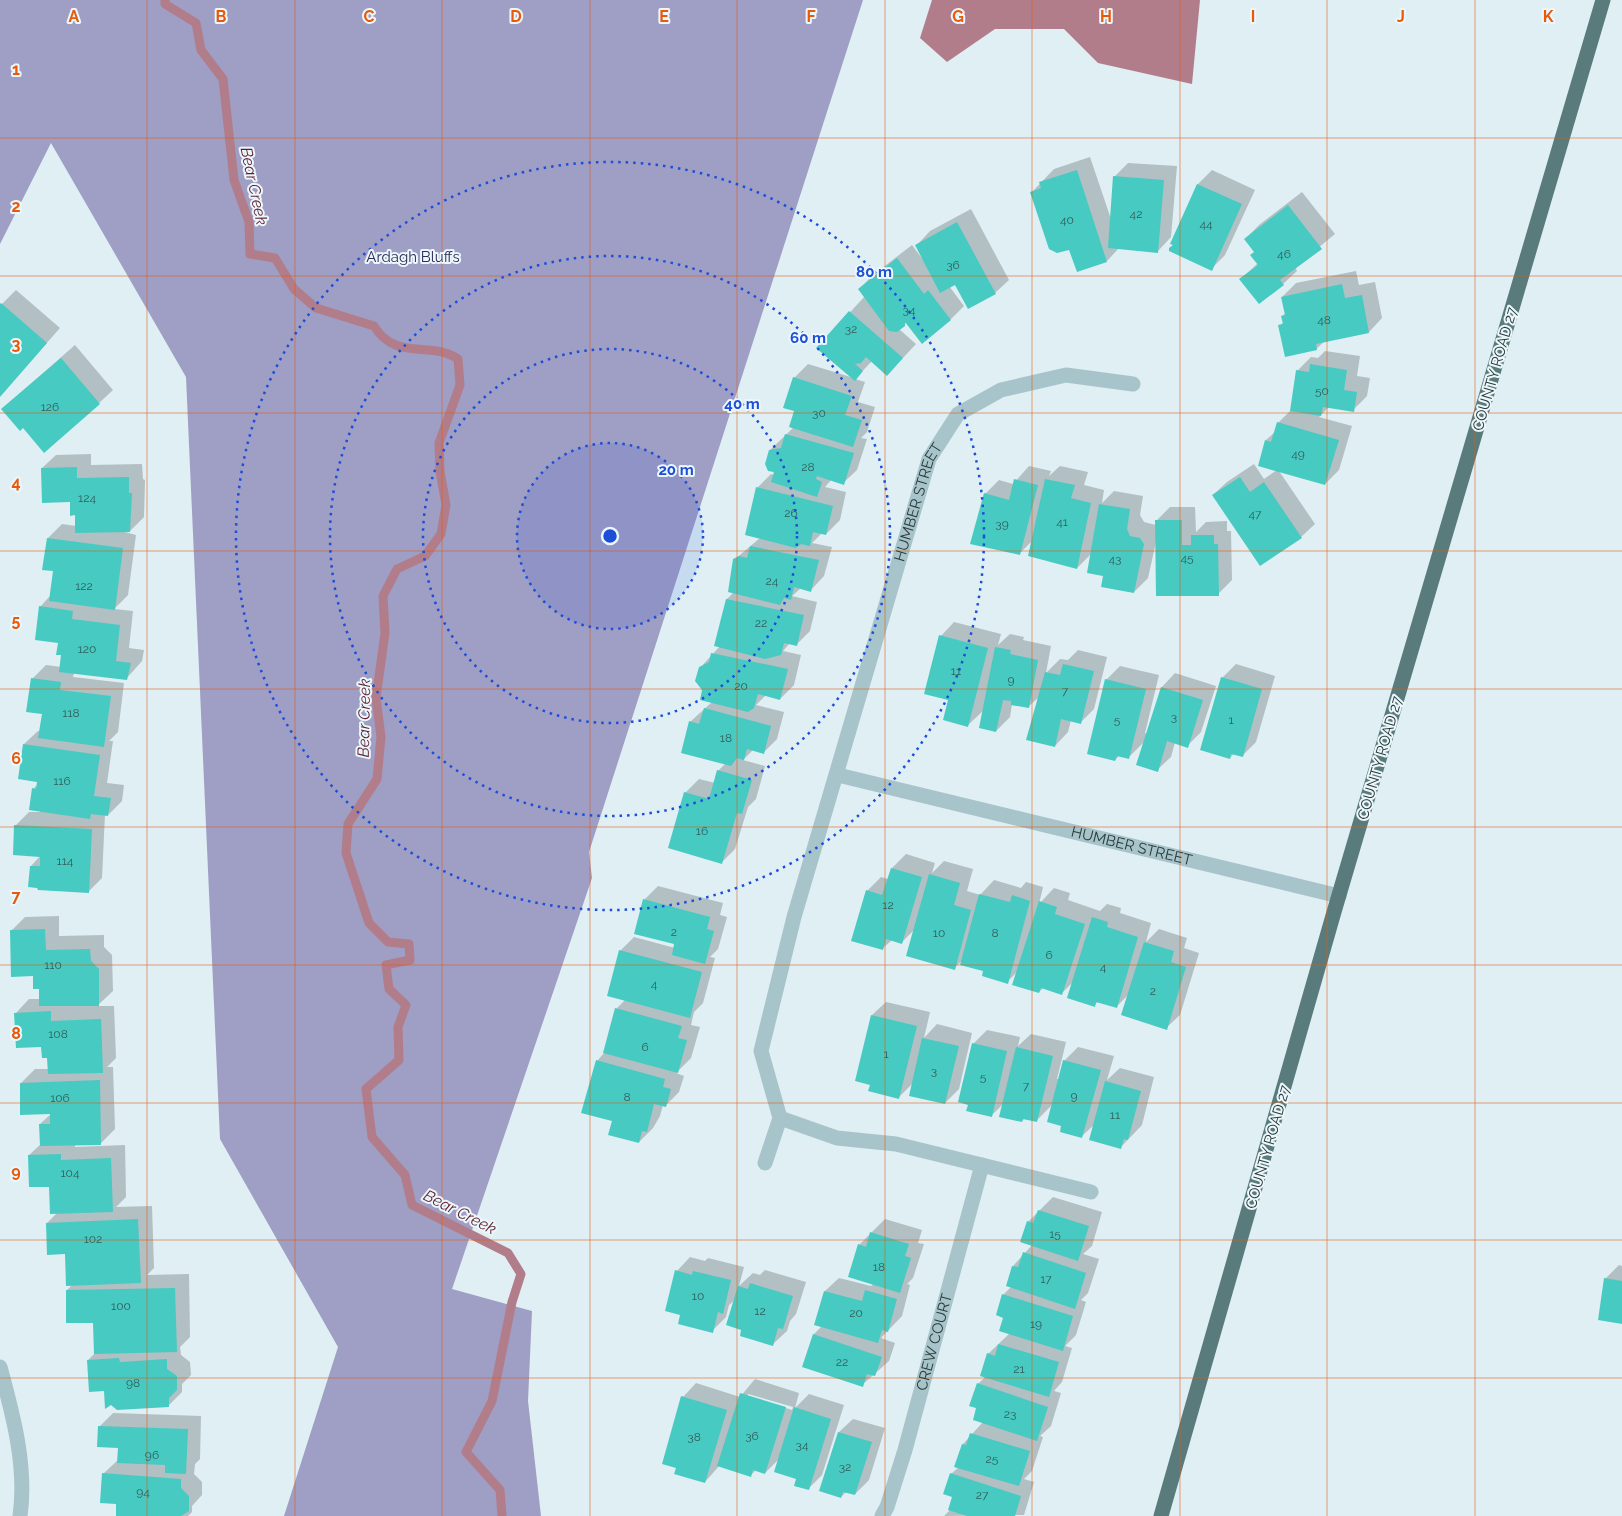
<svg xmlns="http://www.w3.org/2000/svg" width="1622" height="1516" font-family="Raleway,sans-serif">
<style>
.green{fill:#9f9ec4}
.water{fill:#b27d8b}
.shadow{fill:#0003;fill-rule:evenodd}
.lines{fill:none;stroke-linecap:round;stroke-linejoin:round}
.stream{stroke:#b27d8b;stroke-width:9}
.building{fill:#47cac1}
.minor{stroke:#a7c4ca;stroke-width:15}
.major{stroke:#5a7b7c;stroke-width:15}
.grid{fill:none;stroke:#e8590c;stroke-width:1;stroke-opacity:0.55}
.ring{fill:none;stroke:#1d4ed8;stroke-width:2.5;stroke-dasharray:2.5 5}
.labels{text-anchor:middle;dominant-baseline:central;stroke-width:4;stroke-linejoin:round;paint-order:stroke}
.number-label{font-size:12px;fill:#315e5c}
.park-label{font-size:15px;fill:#2f2c59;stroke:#ecf7fb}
.street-label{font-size:15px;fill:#2a3a3a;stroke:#ecf7fb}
.water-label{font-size:16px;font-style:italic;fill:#5d1d2d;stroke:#ecf7fb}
.grid-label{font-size:16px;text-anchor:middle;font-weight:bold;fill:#e8590c;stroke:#ecf7fb;stroke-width:4;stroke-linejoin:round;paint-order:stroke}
.centre{fill:#1d4ed8;stroke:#ecf7fb;stroke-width:2.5}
.ring-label{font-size:15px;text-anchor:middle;font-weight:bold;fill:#1d4ed8;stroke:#ecf7fb;stroke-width:4;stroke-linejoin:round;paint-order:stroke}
</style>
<rect width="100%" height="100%" fill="#dfeff4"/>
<path class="green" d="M0,0H863L589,852L592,878L452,1289L532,1311L528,1401L541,1516H284L338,1347L220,1139L186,377L51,143L0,244Z"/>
<path class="water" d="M932,0H1200L1192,84L1098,63L1064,29H995L947,62L920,38Z"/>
<path class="shadow" d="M1090,157L1111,219L1114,177L1128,163L1177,166L1171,237L1158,251L1119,248L1107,261L1070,248L1032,192L1054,169Z
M1212,170L1255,190L1225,255L1211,269L1171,243L1198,184Z
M1302,192L1335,234L1295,267L1297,271L1283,284L1241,279L1258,263L1255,252L1245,239L1259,225Z
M971,209L1009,280L995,293L955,283L949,286L964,306L951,319L922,342L907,322L899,329L916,344L901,360L872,361L855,379L865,382L858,402L875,407L867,432L861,438L867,439L857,470L843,483L831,480L825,487L846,492L840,520L826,534L822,533L812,543L832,547L824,576L811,590L801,588L792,596L817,602L810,631L796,645L790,643L783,651L801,655L794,685L780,699L766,695L756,705L784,712L777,739L763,753L753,750L743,760L765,766L756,799L748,807L735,849L721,863L685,793L699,779L715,783L718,771L726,763L690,722L712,702L703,690L700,668L720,646L716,645L727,599L734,592V560L760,538L757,488L771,474L774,475L770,450L794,427V378L808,364L854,378L818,347L865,296L859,289L873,275L912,245L924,261L917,245L930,231Z
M1356,271L1359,285L1375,282L1382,318L1369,332L1325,341L1316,349L1279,326L1284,322L1282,316L1286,313L1282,297L1296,283Z
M16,290L60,328L0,396V306Z
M75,345L113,390L99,403L24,426L2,409Z
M1325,351L1360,356L1357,376L1370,378L1367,396L1353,410L1329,407L1319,417L1352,426L1339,470L1325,484L1279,471L1315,524L1301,537L1213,495L1227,482L1254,464L1264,479L1277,470L1266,440L1275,432L1278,423L1292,409L1297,371L1311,357L1318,358Z
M91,454V465L142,464L143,479L145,480L144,517L130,531H121L136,535L128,595L114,609L133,611L129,648L144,650L142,661L126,679L74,673L73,677L124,683L118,732L109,741H113L107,783L124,785L122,801L108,815L105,814L102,878L88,892L31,866L41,855L15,826L29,812H40L34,788L38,784L24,744L38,731H41L43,713L32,679L46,665L61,667L63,654L59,642L40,607L50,596L54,570L48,538L62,524L76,526V514L71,501L42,468L56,455Z
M1029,466L1051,471L1049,476L1060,466L1088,472L1084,485L1104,490L1102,503L1114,491L1143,496L1140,515L1144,522L1156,525V521L1170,507H1195L1196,532L1206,522L1227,521V531H1231L1232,580L1218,594L1156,542L1148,578L1134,592L1105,575L1092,553L1077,568L1033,540L1019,554L985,494L999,480L1013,484Z
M954,622L1001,634L998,645L1010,634L1024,637L1023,640L1051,646L1046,673L1060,659L1068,660L1078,650L1107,657L1094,709L1080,723L1071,720L1068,732L1055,746L1040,696L1028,707L1012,704L1010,717L996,731L984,710L968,725L950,699L941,636Z
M1236,664L1275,676L1256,742L1242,756L1234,753L1230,758L1222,678Z
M1120,666L1159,675L1145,733L1147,734L1162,687L1175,673L1216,686L1201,732L1187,746L1175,742L1171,757L1157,770L1145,741L1129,757L1120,755L1115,760L1106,680Z
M906,854L935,863L932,873L944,861L973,869L967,891L980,895L994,880L1021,888L1026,882L1043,887L1039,904L1054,888L1070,893L1068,900L1100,911L1107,904L1121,908L1120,913L1151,923L1146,942L1159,929L1187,938L1184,948L1199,953L1180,1015L1166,1028L1128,995L1116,1007L1098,1001L1095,1005L1073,982L1062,993L1044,987L1039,992L1018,971L1007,982L963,960L954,968L915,929L902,942L892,940L882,949L867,891L881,877L888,879L892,868Z
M658,886L723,903L720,915L727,917L718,949L710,957L715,958L703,1003L694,1012L691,1025L700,1027L691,1058L676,1073L684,1076L679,1092L665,1106L663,1105L660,1116L653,1128L639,1142L613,1121L597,1061L604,1053L617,1008L625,1000L620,951L634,937L675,948L676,943L644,900Z
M59,916V936L104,935V947L112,955L113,991L97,1006H114L116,1058L107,1067H113L115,1129L101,1143L75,1144V1147L125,1145L126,1197L116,1207L152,1206L154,1268L147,1275L189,1274L190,1337L180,1347L181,1355L190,1362L191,1375L182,1384V1392L168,1406L105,1390L88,1360L95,1353V1321L67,1290L73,1284L66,1253L47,1223L58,1212L50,1185L29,1155L41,1144L40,1124L52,1113L21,1083L35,1069H49V1056L16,1013L29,999H40V987L11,931L25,917Z
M886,1002L930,1012L924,1038L937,1024L972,1033L959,1089L945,1103L913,1083L899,1097L872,1015Z
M987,1030L1020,1037L1018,1046L1031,1034L1066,1042L1057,1079H1059L1064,1061L1078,1047L1114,1056L1107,1080L1120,1068L1154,1077L1142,1125L1121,1147L1095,1124L1082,1136L1063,1126L1053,1104L1036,1121L1025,1118L1022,1121L1004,1103L992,1115L973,1044Z
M1053,1197L1102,1212L1092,1246L1083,1254L1099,1259L1088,1293L1081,1300L1086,1302L1076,1335L1065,1346L1072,1348L1062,1382L1054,1391L1061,1393L1051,1426L1040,1436L1043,1437L1032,1471L1024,1479L1034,1482L1024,1515L944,1516L951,1509L953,1496L951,1474L959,1467L963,1444L983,1422L978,1407V1384L985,1377L988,1354L1010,1333L1005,1317L997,1315L1004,1294L1012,1286L1013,1266L1032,1245L1028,1222Z
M885,1219L922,1230L918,1243L924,1244L913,1278L907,1284L910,1285L902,1316L881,1338L895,1343L889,1361L862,1385L803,1366L814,1334L822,1326L825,1291L839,1278L871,1286L873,1284L859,1245Z
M690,1257L705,1261L708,1258L744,1267L739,1286L753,1273L760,1275L765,1270L806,1282L796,1314L790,1321L787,1331L773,1344L743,1329L735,1300L729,1305L726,1317L712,1331L682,1314L677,1271Z
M1619,1265L1622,1266V1323L1605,1279Z
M755,1379L799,1393L795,1408L809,1394L844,1405L822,1475L808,1489L780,1458L765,1473L756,1470L751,1475L720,1465L705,1482L683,1397L696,1383L740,1397ZM748,1394L793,1407L792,1410L748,1396Z
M113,1413L201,1416L200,1459L195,1464L194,1474L202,1482V1495L192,1506V1512L188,1516H117V1503L104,1473L118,1460L119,1446L99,1427Z
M853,1419L885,1428L869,1480L855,1494L847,1491L841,1497L839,1432Z"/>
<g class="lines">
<path class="stream" d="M165,0V4L196,23L201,50L223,79L234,180L249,222L250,254L275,258L294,289L316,308L374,326C396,362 431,340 458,359L460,385L439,443L440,471L446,505L441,534L425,556L397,569L383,596L385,633L376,698L381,737L377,779L348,824L346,853L369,923L388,942L409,944L410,960L386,965L389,989L406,1005L398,1027L399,1060L366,1089L372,1137L405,1175L412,1205L508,1253L521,1274L512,1302L492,1401L466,1452L500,1490L502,1516"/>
</g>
<path class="building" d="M1077,170L1107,262L1077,272L1069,250L1057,253L1049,249L1030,192L1041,188L1039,182Z
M1113,176L1164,180L1158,253L1108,248Z
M1197,184L1242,204L1212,271L1169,251V248L1173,245L1170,244Z
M1288,205L1322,249L1280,280L1284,285L1259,304L1239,279L1258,265L1250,255L1254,252L1244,239Z
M957,222L996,294L968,309L955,285L940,293L915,245Z
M897,258L924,294L928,290L951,320L922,344L905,322V326L897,332L889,331L858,289Z
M1342,284L1345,298L1362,295L1369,333L1316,344L1317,350L1285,357L1278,325L1283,324L1281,316L1285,315L1281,297Z
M1,303L47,343L0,397V304Z
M849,311L903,358L887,376L866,357L861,363L855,364L863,371L855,381L816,348Z
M61,358L100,404L44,453L23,428L20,431L1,409Z
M1310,364L1347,370L1344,390L1357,392L1354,412L1323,407L1321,416L1290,411L1296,370L1309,372Z
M793,377L852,396L845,415L862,420L853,447L789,427L794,411L783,408Z
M1277,422L1339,440L1325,485L1258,466L1265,440L1271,442Z
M785,434L854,453L844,485L817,476L816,479L822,482L817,497L771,482L774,472L768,471L765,464L769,450L781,448Z
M77,467V478L129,477V493H132L130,532L75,533V515L70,516V502L42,503L41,468Z
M1240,477L1250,492L1264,482L1302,538L1260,566L1212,495Z
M1014,479L1038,485L1020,555L970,544L984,493L1009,500Z
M1045,479L1075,485L1071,498L1091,503L1077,569L1028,556Z
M756,487L833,506L826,535L813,532L810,546L801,544L796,548L745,535Z
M1099,504L1130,509L1127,529L1130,536L1140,538L1144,544L1134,593L1101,587L1103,576L1087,573Z
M1155,520H1182V545H1191V535H1214V544H1218L1219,596H1156Z
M47,538L123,548L115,610L49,601L53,571L42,570Z
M750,546L819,560L811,592L794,587L791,600L784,598L780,605L728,592L733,559L739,556L747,558Z
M726,599L804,615L797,646L784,643L781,655L765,659L714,646Z
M39,606L73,611L72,619L120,625L116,661L131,663L127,680L59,672L61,655H56L58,643L35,640Z
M939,635L988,648L968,727L943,720L948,700L924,694Z
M995,647L1011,650L1010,654L1038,660L1029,708L1011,705V701L1003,700L996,732L979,728Z
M711,653L788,669L780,700L758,694L754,708L748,712L700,700L702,690L695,681L699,667L709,662Z
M1063,664L1094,671L1081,724L1061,719L1055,747L1026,740L1045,672L1060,675Z
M1221,677L1262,689L1243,757L1231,754L1230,759L1200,750Z
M31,678L61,682L60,690L111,696L104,747L38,738L42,714L26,712Z
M1105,679L1146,689L1129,759L1117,756L1115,761L1087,754Z
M1161,687L1203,700L1188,748L1167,741L1158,772L1136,765Z
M704,708L771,726L764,754L747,749L744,760L737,758L731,766L681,753L689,721L699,724Z
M23,744L100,755L94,796L111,798L108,816L91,814L90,819L29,810L32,788L36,789L37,782L18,779Z
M717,770L752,780L742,814L737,813L722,864L668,848L684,792L709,799Z
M14,825L92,829L89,893L38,890L37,888L28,887L30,866H40V857L13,855Z
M891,868L922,877L902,944L886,939L883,950L851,941L866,890L882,895Z
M929,874L960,883L954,905L971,910L955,970L906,956Z
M979,894L1010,902L1012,895L1030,901L1008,984L982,976L983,971L960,965Z
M643,899L710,917L707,929L714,931L705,964L672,955L674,944L634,934Z
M1039,901L1057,907L1055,914L1085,924L1062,995L1041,988L1039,993L1012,985Z
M1092,917L1108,922L1107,927L1138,937L1117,1008L1096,1002L1095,1007L1067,998Z
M45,929L46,950L90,949L91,961L99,969V1006H39V989H33V976L11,977L10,930Z
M1144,942L1174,951L1171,962L1186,967L1167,1030L1121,1015Z
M619,950L702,972L690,1018L607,996Z
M615,1008L682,1026L678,1038L687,1040L678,1073L603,1053Z
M51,1011V1021L101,1019L103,1073L48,1074L47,1058H42L41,1047L16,1048L14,1013Z
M871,1015L917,1026L899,1099L868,1091L870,1085L855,1081Z
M922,1038L959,1046L945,1104L909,1096Z
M972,1043L1007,1051L992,1117L966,1111L968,1105L958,1102Z
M1016,1047L1053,1056L1037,1122L1023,1119L1022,1122L999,1117Z
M596,1060L665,1079L663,1087L671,1089L666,1107L654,1104L647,1132L642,1131L639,1143L608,1135L612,1121L581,1113Z
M1063,1060L1101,1070L1082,1138L1060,1132L1061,1126L1047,1122Z
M100,1080L101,1145L40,1146L39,1124H50V1114L20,1115V1083Z
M1105,1081L1141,1091L1128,1140L1124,1139L1121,1149L1089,1140Z
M61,1154V1160L111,1158L113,1212L50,1214L49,1187H29L28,1155Z
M1038,1210L1089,1226L1078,1261L1020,1242L1027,1221L1033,1223Z
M138,1219L141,1283L66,1286L65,1254L47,1255L46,1223Z
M870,1232L909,1244L905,1256L911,1258L900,1293L848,1277L858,1244L866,1247Z
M1023,1252L1086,1273L1075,1309L1006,1286L1012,1266L1018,1267Z
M675,1270L692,1275L693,1271L731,1280L723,1314L718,1312L713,1333L678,1324L680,1315L665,1311Z
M1604,1278L1622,1281V1324L1598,1320Z
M750,1283L793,1296L783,1329L778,1328L773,1346L740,1336L741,1330L726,1325L738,1286L748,1289Z
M175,1288L177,1352L94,1354L93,1323H66V1290Z
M865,1290L897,1299L888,1332L882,1330L878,1343L814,1325L824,1291L862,1301Z
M1002,1294L1073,1316L1063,1351L999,1331L1003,1318L996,1315Z
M813,1334L882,1357L875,1376L867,1374L863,1387L802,1367Z
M998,1344L1059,1362L1049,1397L980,1376L987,1353L995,1356Z
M119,1358L120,1362L167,1359V1369L177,1376V1390L169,1398V1407L117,1410L111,1405L105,1409L104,1391L89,1392L87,1360Z
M977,1383L1048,1407L1037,1441L973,1420L976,1408L969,1406Z
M740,1393L786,1407L765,1474L753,1470L751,1477L717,1466Z
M681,1396L727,1410L705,1483L674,1474L676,1468L662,1464Z
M794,1407L831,1419L809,1490L794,1486L796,1479L774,1472Z
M98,1426L188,1429L186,1474L165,1473V1465L117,1463L118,1448L97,1447Z
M838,1432L872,1442L855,1495L843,1492L841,1498L819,1491Z
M970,1433L1030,1451L1019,1486L954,1467L962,1444L966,1445Z
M102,1473L181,1479V1488L189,1496V1511L181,1516H116V1504L100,1503Z
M950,1473L1021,1496L1015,1516H967L948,1510L952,1497L943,1494Z"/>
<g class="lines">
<g class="minor">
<path id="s1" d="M838,775L1339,896"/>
<path d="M780,1118L837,1138L896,1144L1091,1192"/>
<path id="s2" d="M765,1163L780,1118L761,1051L794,917L929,459L958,414L1001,390L1066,375L1133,384"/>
<path d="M0,1367C13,1415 27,1466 20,1516"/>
<path id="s3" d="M882,1516L887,1507L905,1450L982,1165"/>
</g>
<path class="major" d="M1161,1516L1334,912L1603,0"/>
</g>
<path class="grid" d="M147,0V1516M295,0V1516M442,0V1516M590,0V1516M737,0V1516M885,0V1516M1032,0V1516M1180,0V1516M1327,0V1516M1475,0V1516M0,138H1622M0,276H1622M0,413H1622M0,551H1622M0,689H1622M0,827H1622M0,965H1622M0,1103H1622M0,1240H1622M0,1378H1622"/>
<circle cx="610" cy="536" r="93" fill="#1d4ed8" fill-opacity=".12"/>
<g class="ring">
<circle cx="610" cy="536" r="93"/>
<circle cx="610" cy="536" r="187"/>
<circle cx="610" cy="536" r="280"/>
<circle cx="610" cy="536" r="374"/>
</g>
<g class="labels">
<g class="number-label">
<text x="1136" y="214">42</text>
<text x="1067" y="220">40</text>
<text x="1206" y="224">44</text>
<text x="1284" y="254">46</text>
<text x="953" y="265">36</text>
<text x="909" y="310">34</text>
<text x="1324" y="320">48</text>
<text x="851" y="329">32</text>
<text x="1322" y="391">50</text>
<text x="50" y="407">126</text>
<text x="819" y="413">30</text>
<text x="1298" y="454">49</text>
<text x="808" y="467">28</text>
<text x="87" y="498">124</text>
<text x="791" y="513">26</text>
<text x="1255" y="514">47</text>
<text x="1062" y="522">41</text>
<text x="1002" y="524">39</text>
<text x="1187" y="558">45</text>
<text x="1115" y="559">43</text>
<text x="772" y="581">24</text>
<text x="84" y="586">122</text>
<text x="761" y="623">22</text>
<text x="87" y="649">120</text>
<text x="956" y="671">11</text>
<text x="1011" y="680">9</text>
<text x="741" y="686">20</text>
<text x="1065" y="691">7</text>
<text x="71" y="713">118</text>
<text x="1174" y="717">3</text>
<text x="1117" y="720">5</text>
<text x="1231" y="720">1</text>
<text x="726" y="738">18</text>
<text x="62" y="781">116</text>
<text x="702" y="831">16</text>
<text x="65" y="861">114</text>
<text x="888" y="905">12</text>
<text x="674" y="932">2</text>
<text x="939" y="933">10</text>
<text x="995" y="933">8</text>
<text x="1049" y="955">6</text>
<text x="53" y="965">110</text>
<text x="1103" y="967">4</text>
<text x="654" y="984">4</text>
<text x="1153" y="991">2</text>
<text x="58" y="1034">108</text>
<text x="645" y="1047">6</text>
<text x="886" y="1054">1</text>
<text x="934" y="1071">3</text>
<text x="983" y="1077">5</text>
<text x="1026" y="1086">7</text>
<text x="1074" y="1096">9</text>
<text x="627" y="1097">8</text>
<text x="60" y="1098">106</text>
<text x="1115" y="1115">11</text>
<text x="70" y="1173">104</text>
<text x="1055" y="1234">15</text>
<text x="93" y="1239">102</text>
<text x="879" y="1267">18</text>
<text x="1046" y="1279">17</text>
<text x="698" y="1296">10</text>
<text x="121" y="1306">100</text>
<text x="760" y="1311">12</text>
<text x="856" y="1313">20</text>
<text x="1036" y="1324">19</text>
<text x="842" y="1362">22</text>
<text x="1019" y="1369">21</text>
<text x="133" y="1383">98</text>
<text x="1010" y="1414">23</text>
<text x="752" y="1436">36</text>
<text x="694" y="1437">38</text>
<text x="802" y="1445">34</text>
<text x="152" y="1455">96</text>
<text x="992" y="1459">25</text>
<text x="845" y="1467">32</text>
<text x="143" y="1492">94</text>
<text x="982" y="1495">27</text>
</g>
<g class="park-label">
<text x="413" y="257">Ardagh Bluffs</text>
</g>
<g class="street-label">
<text transform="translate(1495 369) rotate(-74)">COUNTY ROAD 27</text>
<text stroke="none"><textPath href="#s2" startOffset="688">HUMBER STREET</textPath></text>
<text transform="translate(1380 758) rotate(-74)">COUNTY ROAD 27</text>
<text stroke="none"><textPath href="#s1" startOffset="302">HUMBER STREET</textPath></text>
<text transform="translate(1268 1147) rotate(-74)">COUNTY ROAD 27</text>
<text stroke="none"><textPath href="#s3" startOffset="182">CREW COURT</textPath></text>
</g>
<g class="water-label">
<text transform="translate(254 186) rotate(78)">Bear Creek</text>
<text transform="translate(364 718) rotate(-89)">Bear Creek</text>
<text transform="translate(460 1212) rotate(27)">Bear Creek</text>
</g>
</g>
<g class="grid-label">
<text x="74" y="22">A</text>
<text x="221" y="22">B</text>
<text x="369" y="22">C</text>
<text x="516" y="22">D</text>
<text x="664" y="22">E</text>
<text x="811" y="22">F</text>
<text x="958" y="22">G</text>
<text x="1106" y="22">H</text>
<text x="1253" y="22">I</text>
<text x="1401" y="22">J</text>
<text x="1548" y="22">K</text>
<text x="16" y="75">1</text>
<text x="16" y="212">2</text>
<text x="16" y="350">3</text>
<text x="16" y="488">4</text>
<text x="16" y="626">5</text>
<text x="16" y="764">6</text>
<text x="16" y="902">7</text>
<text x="16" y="1039">8</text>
<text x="16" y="1177">9</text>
</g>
<circle cx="610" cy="536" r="8" class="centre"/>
<g class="ring-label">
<text x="874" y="277">80 m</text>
<text x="808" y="343">60 m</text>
<text x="742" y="409">40 m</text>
<text x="676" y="475">20 m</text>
</g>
</svg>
